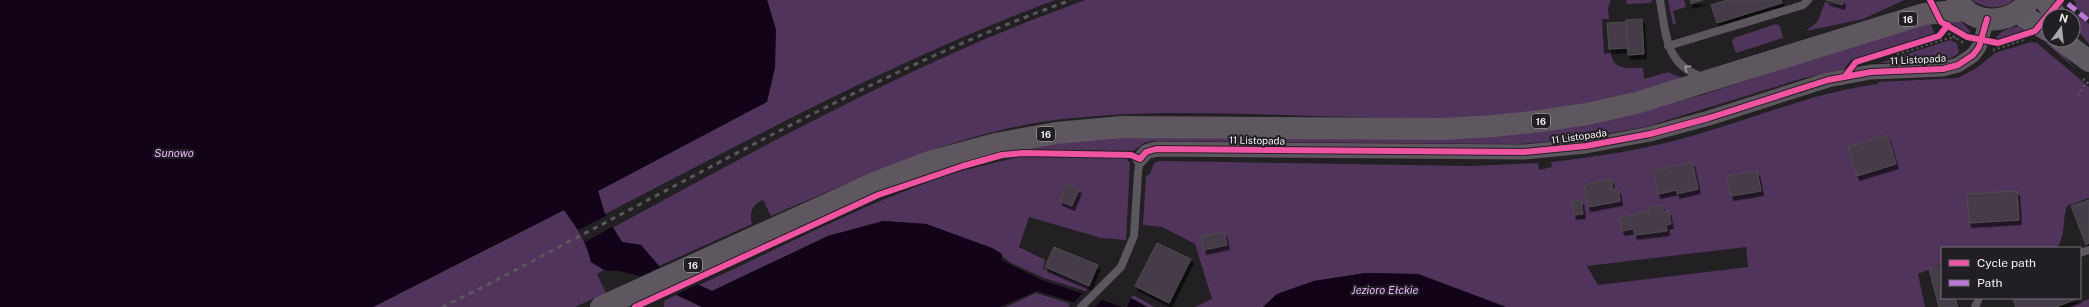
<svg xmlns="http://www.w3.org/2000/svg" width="2089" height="307" font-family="'Public Sans',sans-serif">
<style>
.green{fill:#50345b;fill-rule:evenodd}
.water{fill:#120319}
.pier{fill:#222023}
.building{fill:#453a48;stroke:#4e4c4f;filter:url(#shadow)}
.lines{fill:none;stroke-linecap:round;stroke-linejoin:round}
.path{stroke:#5a575c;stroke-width:2.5;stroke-dasharray:2 3;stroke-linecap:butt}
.lane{stroke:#5d565f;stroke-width:8}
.street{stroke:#5d565f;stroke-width:15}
.secondary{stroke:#5f5962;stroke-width:22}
.primary{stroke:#5e575f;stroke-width:22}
.rail{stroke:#5b575c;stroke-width:3;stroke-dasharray:5 5;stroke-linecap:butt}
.quiet{stroke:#ba77d6;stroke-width:5;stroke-dasharray:10 5;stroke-linecap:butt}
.cycleway-casing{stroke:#221f24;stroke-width:8}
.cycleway{stroke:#f153a3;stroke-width:6}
.oneway{stroke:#a09ba2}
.labels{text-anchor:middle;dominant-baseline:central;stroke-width:4;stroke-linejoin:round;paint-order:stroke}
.shield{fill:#221f24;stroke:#b4b1b5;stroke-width:1}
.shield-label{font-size:9px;font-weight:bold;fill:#f2eff3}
.street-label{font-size:10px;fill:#f2eff3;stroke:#221f24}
.water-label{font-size:11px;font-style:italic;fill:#e9b5fe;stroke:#221f24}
</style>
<defs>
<filter id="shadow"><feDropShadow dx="2.5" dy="4.5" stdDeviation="0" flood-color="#0009"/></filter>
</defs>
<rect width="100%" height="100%" fill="#222023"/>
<path class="green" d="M767,0H1055C899,58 752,138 605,214L598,191L766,102L776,30Z
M1085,0H1611L1608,8L1609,19H1602L1604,54L1611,53C1613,71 1630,68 1643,68L1644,79L1668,72L1684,79C1658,85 1633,93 1607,99C1563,109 1517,115 1472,117C1333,123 1193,103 1055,120C955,133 863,177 771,216L763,200C752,204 749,213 752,224L659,266L641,245L622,242L612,228C729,165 844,101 965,48C1004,30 1045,15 1085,0Z
M1626,0H1652L1651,3L1627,4Z
M1668,0H1684L1686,7L1673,11L1676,24H1673Z
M1844,0H1904L1863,19L1806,31L1818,21L1825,2L1842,6Z
M1972,0H2014C2001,10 1985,9 1972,0Z
M2073,0H2089V18L2075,7L2076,2Z
M2071,11L2089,24V44L2073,25V16H2067Z
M1945,20H1960L1970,31L1969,36Z
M1929,21L1935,34L1851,60L1844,69L1804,78L1645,127L1566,140L1520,144L1153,141L1144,143L1133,151L1025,150V148L1099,138L1612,119L1702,95Z
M1776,24L1780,26L1783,38L1736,53L1732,42L1734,38Z
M2020,26L2034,29L1995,41C1999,30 2009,28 2020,26Z
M2047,37L2076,69L2046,43Z
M1950,40L1957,43L1959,52C1951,66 1895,62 1879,63Z
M2031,42L2037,43L2089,87V198L2067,206C2062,220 2066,236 2057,248H1942V264L1918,274L1925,307H1506L1418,274L1366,273L1314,281L1277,294L1263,307H1195L1212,299L1195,244L1162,227L1143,225L1146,176L1150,174L1154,163L1159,161L1471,166L1538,163L1539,170L1552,167L1551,162C1596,157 1641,150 1685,138C1751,120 1810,93 1878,84V82L1958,78L1978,67L1995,53ZM1746,247L1748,267L1598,285L1587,266Z
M1019,157L1126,158L1130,163L1126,240L1101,238L1029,217L1019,247L1045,260L1043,268L1089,287L1086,291L1044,278L1011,263L992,248L926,224L883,221L828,236L712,291L699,285C776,250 851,210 931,181C960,170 990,164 1019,157Z
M564,210L586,242L591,262L604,270L597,274L606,293L575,307H373Z
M1036,293L1068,303L1070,307H1006Z
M676,295L702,307H664V301Z
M1133,295L1155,307H1147L1131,298Z
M2089,299V307H2068Z"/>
<path class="water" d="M0,0H767L776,30L775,68L767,102L598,191L605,214L622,242L641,245L659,266L712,291L828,236L883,221L926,224L992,248L1002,254L1001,260L1042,280L1123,307H1089L1037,291L1000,307H702L639,276L619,271L604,270L591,262C586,241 577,227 564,210L373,307H0Z
M1366,273L1418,274L1506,307H1263L1277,294L1314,281Z
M1131,298L1147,307H1127Z"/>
<path class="pier" d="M608,215L614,226L585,242L578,230Z
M663,266L701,283L673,296L637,278Z
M1083,293L1103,299L1095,307H1087L1073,303Z"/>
<path class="building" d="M1690,0H1703L1691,4Z
M1727,0H1781L1782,3L1717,23L1711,5Z
M1826,0H1843L1842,5Z
M1642,19L1644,54L1628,55L1626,20Z
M1626,22L1628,48L1609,49L1607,23Z
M1887,135L1896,164L1857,176L1848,147Z
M1692,162L1698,189L1677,194V190L1658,194L1653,171Z
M1757,171L1761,191L1731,196L1727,176Z
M1611,179L1613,190L1618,189L1620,201L1588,207L1584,185Z
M1067,184L1079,189L1072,206L1060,201Z
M2017,191L2019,220L1969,223L1967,194Z
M1581,200L1583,214L1574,215L1572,201Z
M2089,200V243L2086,245L2071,206Z
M1662,205L1663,212L1668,211L1671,224L1666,225L1667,231L1635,235L1633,229L1622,231L1619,218L1649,211V207Z
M1224,232L1227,245L1204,250L1201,237Z
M1157,243L1191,259L1169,303L1135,286Z
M1054,247L1098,265L1089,286L1045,267Z
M1942,266V298H1955L1958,307H1939L1929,269Z
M2012,298H2079L2056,307H2016Z"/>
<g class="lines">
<path class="path" d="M1944,31L1964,43
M1993,50L2026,39
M1897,54L1949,38H1956
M2083,79L2089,84
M2078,95L2087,82"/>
<path class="lane" d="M1660,0C1666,34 1665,65 1703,77
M1668,46L1803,5L1808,0
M2080,253L2089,250
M1081,307L1121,267L1134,236L1138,173L1140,159
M1975,307L1979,298"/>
<path class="street" d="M1140,159L1146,152L1156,149L1524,152L1586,146L1650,134L1709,118L1828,80L1871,72L1943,69L1958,65L1973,55L1979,47L1987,19"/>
<path class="secondary" d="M2045,0L2056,16
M2018,13L2049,31
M2061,40L2089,61"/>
<path class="primary" d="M1957,0C1974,28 2013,24 2030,0
M601,307L877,182L929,162L995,144L1056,133L1122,127L1442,129L1494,126L1540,121L1587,114L1636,103L1924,14L1966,10"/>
<path class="rail" d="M442,307C487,286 530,262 574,239C737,154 898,62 1071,0"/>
<path class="quiet" d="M2068,4L2089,21"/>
<defs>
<path id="cycleway" d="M1930,0L1941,22L1967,37L1998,43L2035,31L2061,0
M1845,76L1856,62L1939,36L1948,25
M635,307L878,195L963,166L1002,155L1023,153L1131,155L1140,159L1146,152L1156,149L1524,152L1586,146L1650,134L1709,118L1828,80L1871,72L1943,69L1958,65L1973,55L1979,47L1987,19"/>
</defs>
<use href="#cycleway" class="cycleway-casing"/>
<use href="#cycleway" class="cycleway"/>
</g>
<defs><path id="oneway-chevron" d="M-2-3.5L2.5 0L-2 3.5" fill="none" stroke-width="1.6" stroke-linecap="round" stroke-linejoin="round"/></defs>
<use class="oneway" href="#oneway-chevron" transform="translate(1687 68) rotate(-146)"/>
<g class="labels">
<g class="shield">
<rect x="1899" y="12" width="18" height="14" rx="3"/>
<rect x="1532" y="114" width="18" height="14" rx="3"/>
<rect x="1037" y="127" width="18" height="14" rx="3"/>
<rect x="684" y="258" width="18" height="14" rx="3"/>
</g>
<g class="shield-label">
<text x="1908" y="19">16</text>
<text x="1541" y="121">16</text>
<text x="1046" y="134">16</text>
<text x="693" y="265">16</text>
</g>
<g class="street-label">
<text transform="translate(1918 59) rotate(-3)">11 Listopada</text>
<text transform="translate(1579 136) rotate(-8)">11 Listopada</text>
<text transform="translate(1257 140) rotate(1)">11 Listopada</text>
</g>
<g class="water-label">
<text x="174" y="153">Sunowo</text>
<text x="1385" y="290">Jezioro Ełckie</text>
</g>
</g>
<rect x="1941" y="247" width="140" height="52" fill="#221f24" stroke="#757277"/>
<rect x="1949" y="260" width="20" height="6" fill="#f153a3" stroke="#757277"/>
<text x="1977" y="267" font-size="12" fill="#f2eff3">Cycle path</text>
<rect x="1949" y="280" width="20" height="6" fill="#ba77d6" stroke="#757277"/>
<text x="1977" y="287" font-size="12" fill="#f2eff3">Path</text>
<g transform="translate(2061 28) rotate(15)"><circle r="19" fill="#221f24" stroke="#757277"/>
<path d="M0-3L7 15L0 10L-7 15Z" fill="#a9a7aa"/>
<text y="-6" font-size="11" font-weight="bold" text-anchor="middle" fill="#f2eff3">N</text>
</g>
</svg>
